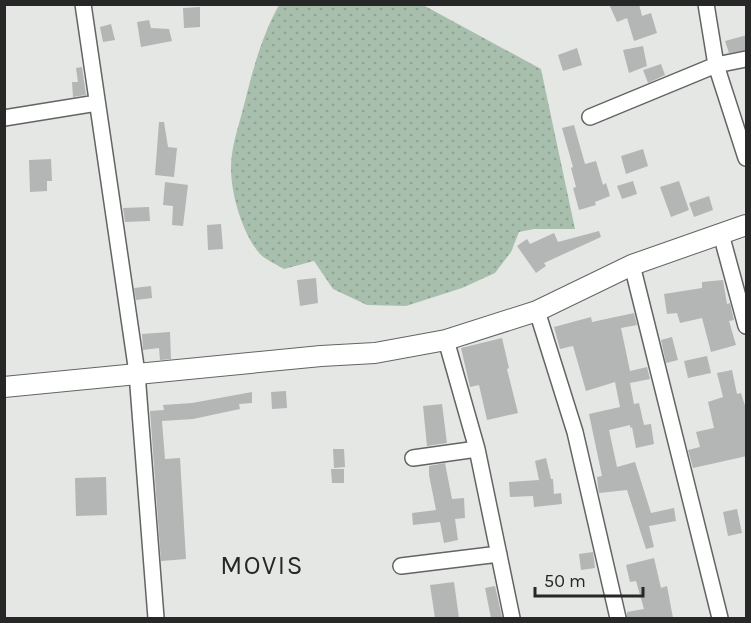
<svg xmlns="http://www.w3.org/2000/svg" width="751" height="623" font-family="Karla,sans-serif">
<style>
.grass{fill:url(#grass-dots)}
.building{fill:#b3b6b4}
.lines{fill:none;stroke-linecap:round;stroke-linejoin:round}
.minor-casing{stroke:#626563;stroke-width:18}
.tertiary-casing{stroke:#626563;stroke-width:22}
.minor{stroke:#fff;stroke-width:15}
.tertiary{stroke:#fff;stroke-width:20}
.labels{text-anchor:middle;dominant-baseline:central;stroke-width:6;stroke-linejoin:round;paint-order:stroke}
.quarter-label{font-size:26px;letter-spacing:1.5px;fill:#262726;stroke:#e4e7e4}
</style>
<defs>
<pattern id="grass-dots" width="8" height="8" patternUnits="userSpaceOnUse" patternTransform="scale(1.5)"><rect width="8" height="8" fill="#a8bfad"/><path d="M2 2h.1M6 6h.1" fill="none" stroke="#90a495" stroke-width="1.8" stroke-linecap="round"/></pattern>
</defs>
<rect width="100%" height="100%" fill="#e4e7e4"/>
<path class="grass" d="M279,5H423L541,69L575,229H534L519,232L511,252L495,273L462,288L406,306L367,305L333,289L314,261L284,269C276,264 266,260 260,254C242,233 231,194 231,168C231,148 238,128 243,109C252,73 261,37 279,5Z"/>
<path class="building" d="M609,4H639L642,16L651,13L657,33L634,41L627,18L617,22Z
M200,7V27L184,28L183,8Z
M149,20L151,28L169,29L172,41L141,47L137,22Z
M111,24L115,40L103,42L100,27Z
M747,35V50L729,53L725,41Z
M643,46L647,66L629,73L623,50Z
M577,48L582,65L563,71L558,55Z
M661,64L665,75L648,83L643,70Z
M82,67L86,95L73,97L72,82H78L76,68Z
M159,122H164L168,147L177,148L174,177L155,175Z
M574,125L585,164L596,161L603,185L606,183L610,196L595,202L596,205L579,210L573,188L576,187L571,168L573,167L562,128Z
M643,149L648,166L626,174L621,156Z
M51,159L52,181H47V191L30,192L29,160Z
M633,181L637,194L622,199L617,186Z
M679,181L689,210L671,217L660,187Z
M165,182L188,185L183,226L172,225L173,206L163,205Z
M709,196L713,210L694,217L689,203Z
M149,207L150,221L125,222L123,208Z
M221,224L223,249L208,250L207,225Z
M599,231L601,237L544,263L546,266L536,273L517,246L527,239L530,244L554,233L558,242Z
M316,278L318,303L300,306L297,280Z
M723,280L727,304L730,303L734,320L729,321L736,345L711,352L702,318L680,323L677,313L667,314L664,294L702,288V282Z
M151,286L152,298L136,300L134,288Z
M634,313L637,325L621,328L630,371L647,367L650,379L630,383L634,404L639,403L644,425L651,424L654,444L636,448L632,427L630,428V425L609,430L617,467L635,462L651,513L674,508L676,521L649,526L654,547L646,549L627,490L599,493L598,487L597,477L602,476L589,414L620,407L615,382L586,391L573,346L560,349L554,327L591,317L592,322Z
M170,332L171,359L160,360L159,348L143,350L142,334Z
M672,337L678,360L666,363L661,340Z
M502,338L509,368L507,369L518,413L487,420L479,385L470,387L461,348Z
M707,356L711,373L688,378L684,361Z
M732,370L737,394L741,393L747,412V456L693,468L688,450L700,447L696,432L714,428L708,402L723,397L717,373Z
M286,391L287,408L272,409L271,392Z
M252,392V403L239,404L240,409L193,419L162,421L165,459L180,458L186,559L161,561L150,411L164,410L163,405L192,403Z
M442,404L447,443L427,446L423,406Z
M333,449H344L345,467L334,468Z
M546,458L551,479H553L554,494L561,493L562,504L534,507L533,496L510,497L509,482L539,480L535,461Z
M445,463L452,499L464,498L465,518L455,519L458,540L444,543L440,522L413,525L412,513L436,510L429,475V466Z
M331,469H344V483H332Z
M106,477L107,515L76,516L75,478Z
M737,509L742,533L728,536L723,512Z
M593,552L595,568L581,570L579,554Z
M654,558L661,588L667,586L673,618H627V612L644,609L636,581L630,582L626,565Z
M454,582L459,618H435L430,585Z
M495,586L502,617V618H491L485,588Z"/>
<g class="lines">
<defs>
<path id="minor" d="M83,4L137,373L156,618
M706,4L716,65L746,158
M590,117L716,65L746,59
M4,118L97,103
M721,234L746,326
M632,265L720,618
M537,311L575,432L618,618
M446,340L477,449L512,618
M413,458L477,449
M401,566L499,554"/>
<path id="tertiary" d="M4,387L321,356L375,353L446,340L537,311L632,265L746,225"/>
</defs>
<use href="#minor" class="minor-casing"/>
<use href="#tertiary" class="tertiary-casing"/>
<use href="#minor" class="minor"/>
<use href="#tertiary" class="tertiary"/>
</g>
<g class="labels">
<g class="quarter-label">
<text x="262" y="565">MOVIS</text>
</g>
</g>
<rect width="751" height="623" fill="none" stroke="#262726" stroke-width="12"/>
<path d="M535 587v9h108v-9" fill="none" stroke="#262726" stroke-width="3"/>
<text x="544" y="587" font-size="18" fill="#262726" stroke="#e4e7e4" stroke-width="4.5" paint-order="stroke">50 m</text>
</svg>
